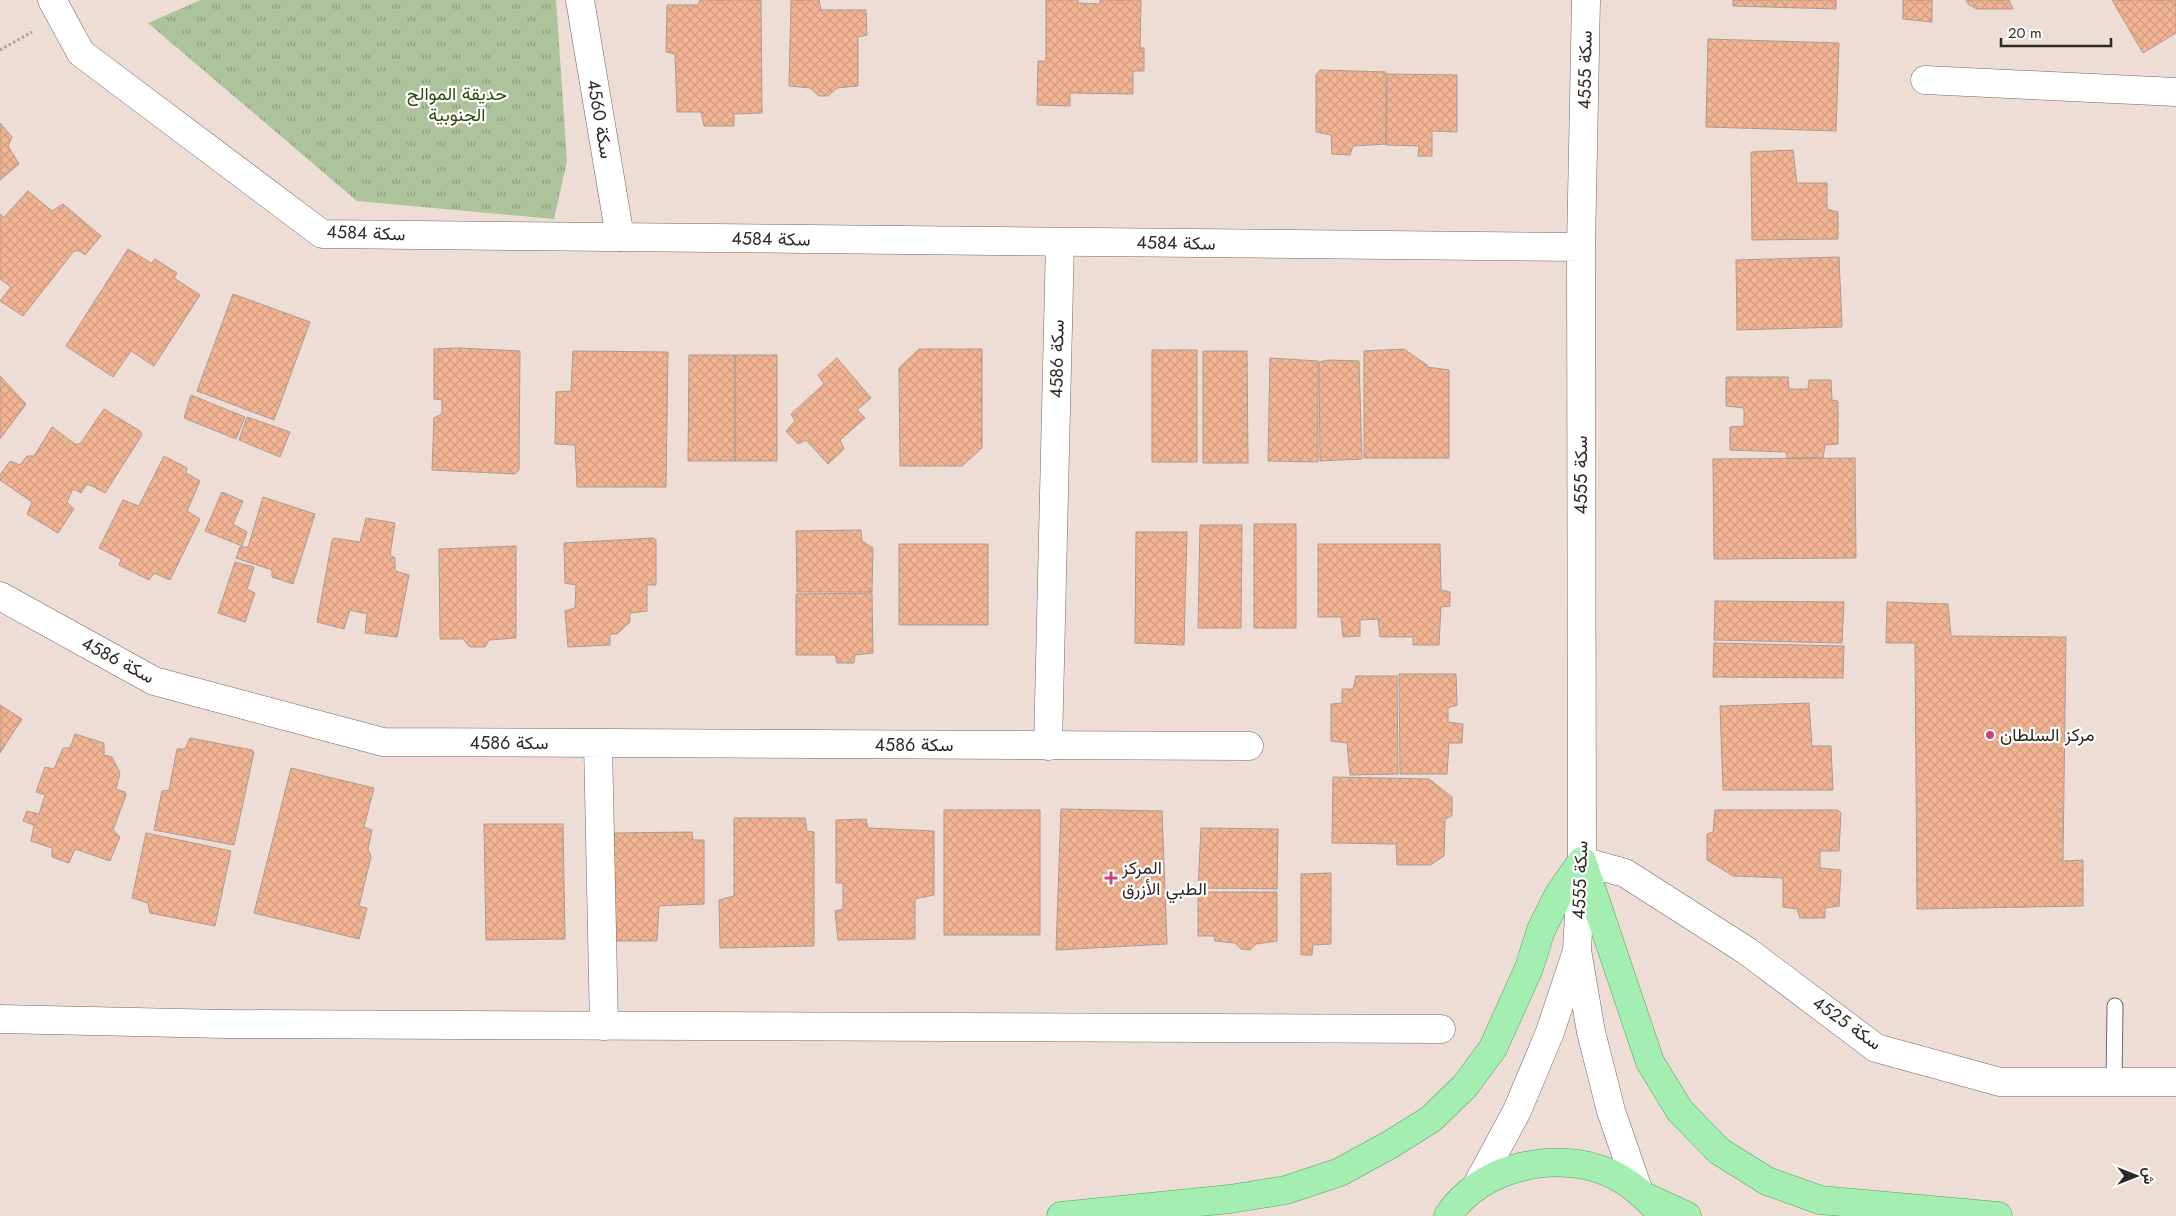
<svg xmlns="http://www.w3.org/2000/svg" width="2176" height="1216" font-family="Jost,Vazirmatn,sans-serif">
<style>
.grass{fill:url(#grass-tufts)}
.building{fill:url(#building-cross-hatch);stroke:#ab9c94}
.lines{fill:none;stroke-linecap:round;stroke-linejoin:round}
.service-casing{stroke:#74665f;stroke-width:17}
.minor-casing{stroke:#74665f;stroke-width:29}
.tertiary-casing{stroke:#74665f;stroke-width:29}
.primary-casing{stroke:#54a160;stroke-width:29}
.path{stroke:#aea19a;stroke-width:3;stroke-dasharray:2.5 2.5;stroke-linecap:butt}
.service{stroke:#fff;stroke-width:15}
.minor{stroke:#fff;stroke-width:28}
.tertiary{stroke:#fff;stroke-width:28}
.primary{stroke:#a4eeb2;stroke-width:28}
.poi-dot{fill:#c94283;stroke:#fff;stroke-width:2}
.labels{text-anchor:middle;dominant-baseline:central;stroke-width:4.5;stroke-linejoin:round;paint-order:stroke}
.street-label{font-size:18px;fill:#2e2825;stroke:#fff}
.park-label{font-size:18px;fill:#2c490b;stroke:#fff}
.poi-label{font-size:18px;fill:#2e2825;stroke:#fff;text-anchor:start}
</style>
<defs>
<pattern id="grass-tufts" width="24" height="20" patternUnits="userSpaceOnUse" patternTransform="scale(1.25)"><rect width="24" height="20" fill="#adc39c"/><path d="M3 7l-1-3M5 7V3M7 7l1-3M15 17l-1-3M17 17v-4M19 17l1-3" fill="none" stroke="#8d9e7f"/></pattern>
<pattern id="building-cross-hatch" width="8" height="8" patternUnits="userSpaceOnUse" patternTransform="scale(1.25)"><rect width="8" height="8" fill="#f3b493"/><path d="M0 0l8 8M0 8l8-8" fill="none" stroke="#d19b7f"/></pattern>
</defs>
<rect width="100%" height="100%" fill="#edddd4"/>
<path class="grass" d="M201,0H556L567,161L554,219L357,201L148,23Z"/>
<path class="building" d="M700,0H761L762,113L734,114V126H704L701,112H677L675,54L666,52L667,5H698Z
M791,0H819L821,10H866L867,35L858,37V86L837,88L828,96H819L810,88L789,86Z
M1046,0H1078V3L1100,4V0H1141L1140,48H1144V71H1133V94L1070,93V106L1037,105L1038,61H1046Z
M1733,0H1836V9L1733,6Z
M1903,0H1932V22L1903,19Z
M1966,0H2009L2013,9H1977L1969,5Z
M2112,0H2176V33L2143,53Z
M1708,39L1839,43L1836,131L1706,127Z
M1320,70L1386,72V144L1353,146L1350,155L1332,154L1331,135L1316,132V75Z
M1387,74L1457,75V132L1432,131V156H1418L1419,146L1386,145Z
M0,123L12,137L8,146L19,164L0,180Z
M1793,150L1797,183H1827V209L1838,212V239L1752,240L1751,152Z
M28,191L52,211L63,204L101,236L85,255L80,251H74L23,316L0,301L11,287L0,279V214L4,217Z
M128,249L151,263L155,259L177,273L174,278L200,295L154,366L131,351L113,377L66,346Z
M1839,257L1842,327L1737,330L1736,260Z
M233,294L310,322L274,420L197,391Z
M459,348L520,351L519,470L515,474L432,470L434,418L442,414V400L434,399V349Z
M919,349H982V448L962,466H900L899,368Z
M1404,349L1427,365V367L1449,370V458H1364V351Z
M1152,350H1197V462H1152Z
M573,351L668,352L666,487H577L575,445L555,444L556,392L571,391Z
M1203,351H1247L1248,463H1203Z
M689,355H735V461H688Z
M735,355H777V461H735Z
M837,358L871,398L857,410L865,418L840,440L844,449L828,464L806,440L798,444L786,431L795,421L791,414L824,384L818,375Z
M1270,358L1318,361V462L1268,461Z
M1328,360L1359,361L1362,459L1320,461L1319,362Z
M0,376L26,404L0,439Z
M1726,377H1788L1789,389H1808L1809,380H1831L1832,400L1838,401V444L1825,445L1823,458H1787L1786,452L1730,450V427L1744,426V408L1726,406Z
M191,395L245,417L236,439L184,418Z
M104,409L140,431L142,435L105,493L90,485H86L81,493L73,489L67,502L74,509L58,533L27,514L32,502L0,480V475L10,461L20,465L27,456H34L52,427L75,444H80Z
M247,417L290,432L280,457L239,440Z
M164,456L187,468L186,473L200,481L187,511L200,519L170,580L154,573L149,580L119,565L121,559L99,548L123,500L139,506Z
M1855,458L1856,558L1714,559L1713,459Z
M222,492L243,501L233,524L247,532L242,546L205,531Z
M263,497L315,514L293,584L272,577V570L236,558L240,547H248Z
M366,518L395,523L390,555L395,558V571L409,575L397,637L365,633L367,614L350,610L344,629L317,622L332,541L334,538L360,542Z
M1254,524H1296V628H1254Z
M1200,525H1242L1241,628H1198Z
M861,530L862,541L873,548L872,592H797L796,531Z
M1136,532H1187L1184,645L1135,643Z
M653,538L656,540V585H647V611L630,613V622L617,634H610V645L568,647L565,611L575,608L576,585L565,583L564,543Z
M899,544H988V625H899Z
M1318,544H1440L1441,590L1450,592V606L1441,607L1439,645H1413V637H1380L1378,619L1360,620V636L1343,637L1341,617H1318Z
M516,546V638L489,640L485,647H470L463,639H440L439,549Z
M235,562L254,567L247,589L255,593L245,622L218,613Z
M872,593L873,653L855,655L854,663H837L835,655H796V594Z
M1715,601L1844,602L1842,643L1714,640Z
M1887,602L1948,604L1951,636L2066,637L2063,861L2083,860V906L1917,909L1915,643H1886Z
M1714,643L1844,646L1843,678L1713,677Z
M1399,674H1456L1457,705L1448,708V722L1463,724L1462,743H1449L1447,774H1400Z
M1356,676H1397L1398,774L1350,775L1347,743L1331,741V704L1342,703V689H1353Z
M1809,703L1812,746H1831L1833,790H1723L1720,706Z
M0,705L22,719L0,753Z
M75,734L104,743V755L112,757L120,773L116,789L125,792L126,795L113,830L120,837L110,861L75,849L69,863L52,857V848L31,841L34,825L23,821L27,811L39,814L45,795L36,792L45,767L54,769L63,748H70Z
M190,738L252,750L254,752L234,845L154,830L162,791L169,790L177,749H185Z
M291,768L374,788L364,827L372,830L368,849L371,857L359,906L367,908L359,939L254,913Z
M1333,777L1429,779L1452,797V816L1445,819L1444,856L1430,865H1397L1396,844L1332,843Z
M1061,809L1162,811L1167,944L1056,950Z
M944,810H1040V935H944Z
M1715,810H1838L1841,813L1839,851H1820V868L1841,870L1839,906L1825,908V918H1800L1797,909L1783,907V878L1733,876L1707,860V834L1713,832Z
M734,818H805L807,831L814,832V946L720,948L719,900L734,896Z
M866,819L868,828L934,831V895L915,899V939L838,940L835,911L843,909V883H836V820Z
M484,824H563L565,939L486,940Z
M1201,828L1278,829L1277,889L1198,888Z
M692,832L693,840H704V904L659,906L657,941H615L612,833Z
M146,833L231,851L215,926L150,913L148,903L132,898Z
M1331,873V944L1313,945L1312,955H1301V874Z
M1198,892H1277V941L1256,944L1250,950L1241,949L1235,943L1215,941L1214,936H1198Z"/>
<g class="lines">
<defs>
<path id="service" d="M2114,1082L2115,1006"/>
<path id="minor" d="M580,0L620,237
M1925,80L2176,92
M0,596L154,681L383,742L1249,746
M598,743L604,1026
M1048,746L1060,242"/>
<path id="tertiary" d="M52,0L81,53L322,234L1581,247
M1586,0L1581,247L1582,861L1577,950L1591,1032L1611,1111L1638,1189
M1582,861L1625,873L1747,951L1876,1048L2000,1082H2176
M0,1019L225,1024L1441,1029
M1476,1187L1517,1111L1550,1032L1576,954"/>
<path id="primary" d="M1582,861L1650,1062L1680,1111L1719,1151L1767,1181L1820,1200L1998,1216
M1648,1198L1687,1216
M1061,1216L1230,1199L1286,1190L1340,1172L1391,1144L1431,1119L1465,1086L1493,1048L1529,968L1541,930L1559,894L1582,861
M1448,1216C1478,1169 1547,1152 1599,1169C1625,1177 1646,1196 1663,1216"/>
</defs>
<use href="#service" class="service-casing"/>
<use href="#minor" class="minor-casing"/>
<use href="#tertiary" class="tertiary-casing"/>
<use href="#primary" class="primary-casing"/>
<path class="path" d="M0,50L32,32"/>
<use href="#service" class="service"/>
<use href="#minor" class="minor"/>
<use href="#tertiary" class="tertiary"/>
<use href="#primary" class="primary"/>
</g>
<g class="poi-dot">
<circle cx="1990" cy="735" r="5"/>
<path d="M1108.5 870.5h5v5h5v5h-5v5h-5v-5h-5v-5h5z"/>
</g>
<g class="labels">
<g class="street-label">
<text transform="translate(1585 70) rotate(-89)">سكة 4555</text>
<text transform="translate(600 119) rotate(80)">سكة 4560</text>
<text transform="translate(366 233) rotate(2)">سكة 4584</text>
<text transform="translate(771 239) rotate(1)">سكة 4584</text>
<text transform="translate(1176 243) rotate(1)">سكة 4584</text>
<text transform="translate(1057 359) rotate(-89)">سكة 4586</text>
<text transform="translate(1581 475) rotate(-90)">سكة 4555</text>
<text transform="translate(118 660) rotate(28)">سكة 4586</text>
<text x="509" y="743">سكة 4586</text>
<text x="914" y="745">سكة 4586</text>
<text transform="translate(1580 880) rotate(-88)">سكة 4555</text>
<text transform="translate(1847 1023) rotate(35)">سكة 4525</text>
</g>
<g class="park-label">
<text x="457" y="94">حديقة الموالح<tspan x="457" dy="21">الجنوبية</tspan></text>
</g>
<g class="poi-label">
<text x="2000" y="735">مركز السلطان</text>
<text x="1122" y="868">المركز<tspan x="1122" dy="21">الطبي الأزرق</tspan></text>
</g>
</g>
<g transform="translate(2136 1176) rotate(90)" stroke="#ffffff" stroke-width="4" paint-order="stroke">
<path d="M0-4L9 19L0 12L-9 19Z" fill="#2e2825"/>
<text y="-8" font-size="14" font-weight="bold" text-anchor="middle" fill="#2e2825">ش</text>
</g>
<path d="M2001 38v8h110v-8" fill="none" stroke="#2e2825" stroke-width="2.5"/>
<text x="2008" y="38" font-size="15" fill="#2e2825" stroke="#ffffff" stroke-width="4" paint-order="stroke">20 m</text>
</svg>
